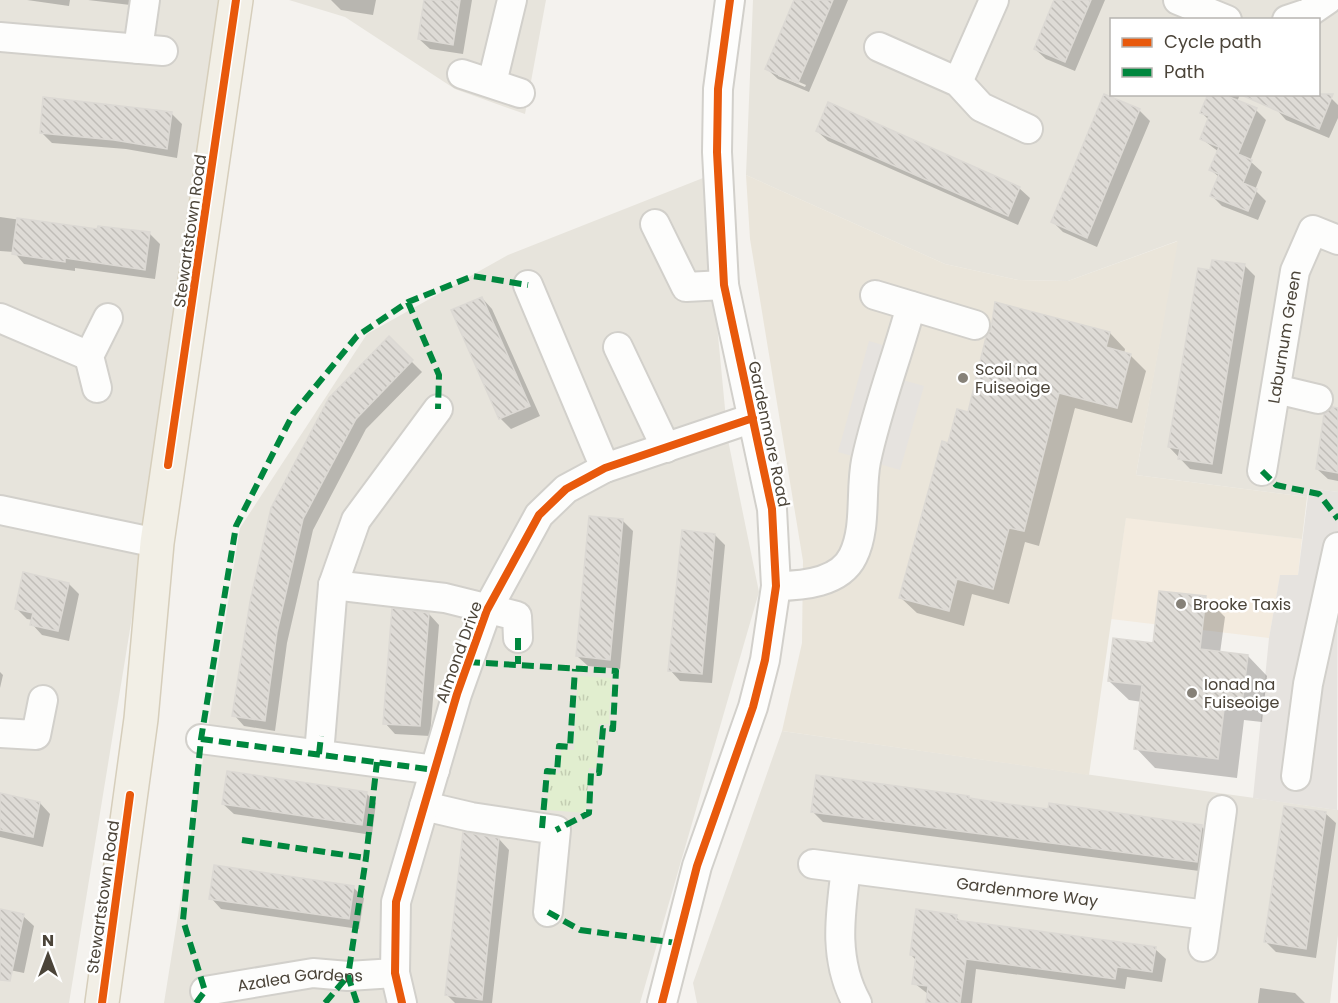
<svg xmlns="http://www.w3.org/2000/svg" width="1338" height="1003" font-family="Poppins,sans-serif">
<style>
.residential{fill:#e7e4dc;fill-rule:evenodd}
.commercial{fill:#f3ebdf}
.education{fill:#eae5da}
.grass{fill:url(#grass-tufts)}
.parking{fill:#e6e3df}
.shadow{fill:#0003;fill-rule:evenodd}
.building{fill:url(#building-back-hatch);stroke:#dcd9d4;stroke-width:1.5}
.lines{fill:none;stroke-linecap:round;stroke-linejoin:round}
.minor-casing{stroke:#d2d0cb;stroke-width:32}
.major-casing{stroke:#d6cebb;stroke-width:36}
.minor{stroke:#fdfdfc;stroke-width:28}
.major{stroke:#f2efe6;stroke-width:33}
.quiet{stroke:#00873e;stroke-width:6;stroke-dasharray:12 6;stroke-linecap:butt}
.cycleway-casing{stroke:#fff;stroke-width:11}
.cycleway{stroke:#e8590c;stroke-width:8}
.poi-dot{fill:#868178;stroke:#fff;stroke-width:2}
.labels{text-anchor:middle;dominant-baseline:central;stroke-width:5;stroke-linejoin:round;paint-order:stroke}
.street-label{font-size:16px;fill:#4b4439;stroke:#fff}
.poi-label{font-size:16px;fill:#4b4439;stroke:#fff;text-anchor:start}
</style>
<defs>
<pattern id="grass-tufts" width="24" height="20" patternUnits="userSpaceOnUse" patternTransform="scale(1.5)"><rect width="24" height="20" fill="#e1eecf"/><path d="M3 7l-1-3M5 7V3M7 7l1-3M15 17l-1-3M17 17v-4M19 17l1-3" fill="none" stroke="#c3cdb2"/></pattern>
<pattern id="building-back-hatch" width="6" height="6" patternUnits="userSpaceOnUse" patternTransform="scale(1.5)"><rect width="6" height="6" fill="#dedbd6"/><path d="M-1 5l2 2M0 0l6 6M5-1l2 2" fill="none" stroke="#c0bdb8"/></pattern>
</defs>
<rect width="100%" height="100%" fill="#f4f2ee"/>
<path class="residential" d="M0,0H230L214,115L69,1003H0Z
M289,0H546L525,114L455,89L345,17Z
M753,0H1338V492L1309,488L1307,497L1136,475L1177,241L1068,281L1018,280L945,264L746,175ZM1112,20H1318V94H1112Z
M703,178L728,440L759,592L640,1003H164L240,528L367,334L508,255Z
M782,731L1338,810V935L1330,1003H697L693,983Z"/>
<path class="commercial" d="M1126,517L1302,539L1298,575L1280,576L1269,638L1111,619Z"/>
<path class="education" d="M746,175L945,264L1018,280L1068,281L1178,241L1136,475L1307,497L1302,539L1126,518L1089,775L782,731L802,643L803,561L750,239Z"/>
<path class="grass" d="M578,676L611,678L609,724H599L596,768H589L586,813L547,810L549,773H560L561,750H574Z"/>
<path class="parking" d="M869,341L906,352L899,379L924,386L900,470L838,452Z
M1309,488L1338,492L1337,810L1253,798L1269,638L1280,575H1298Z"/>
<path class="shadow" d="M27,0H70L69,6Z
M88,0H140L139,6Z
M331,0H376L373,15L341,10Z
M425,0H472L463,54L430,49L419,39Z
M796,0H848L809,92L778,79L767,69ZM778,73L806,85L805,87L778,76Z
M1056,0H1105L1075,71L1046,59L1035,49Z
M1318,93L1331,98L1338,105V118L1329,138L1286,120L1276,109Z
M1209,94H1240L1237,102L1256,110L1266,120L1250,161L1262,172L1255,190L1266,201L1258,220L1222,206L1211,195L1219,177L1211,170L1219,152L1202,139L1209,120L1202,113Z
M1139,110L1150,121L1097,247L1063,232L1053,222Z
M171,113L182,124L177,158L126,149L52,143L41,132Z
M817,131L1019,188L1030,198L1018,225L828,141Z
M0,217L98,231L150,234L160,244L155,279L75,268V271L24,264L14,252L0,251Z
M1245,266L1255,276L1222,474L1190,469L1169,447L1212,271Z
M482,298L492,309L540,416L511,429L501,419L453,311Z
M992,330L1110,333L1125,349L1124,354L1130,355L1146,371L1132,423L1075,408L1039,546L1025,542L1009,604L972,594L964,626L917,613L901,598L949,445L969,414Z
M389,339L422,372L366,429L313,530L287,643L275,731L244,726L234,715L273,509Z
M1338,430V481L1328,479L1317,469Z
M622,520L633,531L620,669L588,666L577,656Z
M715,535L725,545L712,683L680,681L670,670Z
M69,584L79,594L69,641L42,635L32,624L33,620L27,619L16,608Z
M1205,597L1225,617L1220,653L1248,656L1267,676L1262,722L1244,720L1237,778L1155,768L1136,748L1142,702L1129,700L1109,681L1154,645Z
M429,614L439,625L430,736L395,734L385,723Z
M0,672L3,675L0,688Z
M366,793L376,803L372,835L234,814L223,804Z
M0,794L40,803L50,814L43,847L0,837Z
M968,797L971,800L1008,805L1201,826L1211,837L1207,872L823,822L812,811Z
M1325,813L1336,823L1316,958L1276,952L1266,942Z
M499,839L509,850L492,1003H455L447,995Z
M353,887L364,898L359,929L221,909L211,898Z
M0,911L23,916L34,926L24,973L0,968Z
M956,917L962,923L1155,949L1166,959L1162,982L1127,977L1125,989L976,969L972,1003H927L928,994L914,983L917,961L911,955Z
M1260,988L1295,993L1305,1003H1258Z"/>
<path class="building" d="M424,0H460L453,45L418,39Z
M794,0H833L798,83L765,69Z
M1054,0H1091L1065,62L1034,49Z
M1104,94L1140,109L1087,238L1051,222Z
M1208,94H1222L1257,108L1238,154L1252,160L1243,183L1257,189L1248,211L1210,196L1219,174L1209,170L1219,147L1200,139L1209,116L1200,113Z
M1239,94H1333L1319,129Z
M43,97L172,112L167,149L114,140L40,133Z
M828,102L1020,187L1008,216L816,131Z
M17,218L97,229L98,226L150,232L145,270L65,258V262L12,254Z
M1212,260L1245,264L1212,464L1178,459L1180,449L1168,447L1198,268L1210,270Z
M482,297L530,406L499,419L451,310Z
M995,302L1110,332L1106,347L1131,354L1117,408L1059,393L1024,531L1009,528L993,589L957,579L949,611L899,598L942,441L948,443L957,409L968,412L986,337L991,329Z
M389,336L413,360L356,419L303,519L277,632L265,721L232,716L250,602L271,508L329,398Z
M1332,407L1338,408V473L1316,469L1324,414Z
M589,516L623,519L610,660L576,656Z
M682,530L715,534L702,674L668,671Z
M23,572L69,583L58,631L30,625L33,613L15,609Z
M1159,591L1206,596L1200,649L1248,655L1242,704L1225,701L1218,759L1134,749L1142,685L1108,681L1113,638L1153,643Z
M392,608L429,613L420,726L383,724Z
M227,771L367,792L362,825L222,804Z
M816,775L969,796V798L1008,804L1048,809L1049,803L1202,825L1197,862L811,812Z
M0,793L40,802L33,837L0,830Z
M1284,806L1326,812L1306,949L1264,942Z
M463,832L499,838L482,1000L445,995Z
M214,865L354,886L349,919L209,899Z
M0,909L24,914L10,981L0,980Z
M916,909L957,915L956,920L1156,947L1152,972L1117,967L1115,979L966,959L960,1003H926L928,986L912,984L916,956L910,955Z"/>
<g class="lines">
<defs>
<g id="minor">
<path d="M1178,0L1227,20"/>
<path d="M1287,20L1308,13L1327,0"/>
<path d="M0,37L163,51"/>
<path d="M879,47L958,82L981,107L1028,129"/>
<path d="M138,49L145,0"/>
<path d="M462,74L520,93"/>
<path d="M958,82L994,0"/>
<path d="M492,83L512,0"/>
<path d="M655,224L686,287L724,285"/>
<path d="M528,285L605,468"/>
<path d="M875,295L975,325"/>
<path d="M0,318L89,356"/>
<path d="M618,347L666,448"/>
<path d="M97,388L89,356L108,318"/>
<path d="M1276,389L1318,399"/>
<path id="s1" d="M1262,471L1295,271L1313,230L1338,240"/>
<path d="M0,510L157,543"/>
<path d="M333,585L445,598L517,616L518,638"/>
<path d="M776,586C802,586 840,583 853,556C867,528 860,491 866,461C877,409 897,357 911,306"/>
<path d="M0,733L36,735L43,700"/>
<path d="M201,739L435,770"/>
<path d="M319,754L333,585L356,520L438,409"/>
<path d="M1296,776L1308,684L1338,547"/>
<path d="M424,806L471,817L556,830L548,912"/>
<path id="s2" d="M813,864L1207,915"/>
<path d="M846,869C840,915 833,960 857,1003"/>
<path d="M1203,947L1222,810"/>
<path id="s3" d="M205,991L313,973L348,976L395,973"/>
<path d="M402,1003L395,973L396,902L457,694L487,610L539,515L566,489L605,468L753,418"/>
<path d="M662,1003L697,866L753,707L765,660L776,586L772,509L724,285L717,152L718,89L730,0"/>
</g>
<path id="major" d="M102,1003L141,719L157,543L236,0"/>
</defs>
<use href="#minor" class="minor-casing"/>
<use href="#major" class="major-casing"/>
<use href="#minor" class="minor"/>
<use href="#major" class="major"/>
<path class="quiet" d="M408,302L439,375L438,409
M1262,471L1276,485L1319,494L1338,519
M518,638V664
M468,662L616,671L613,729L603,728L599,773H591L589,813L556,830
M201,739L435,770
M319,754L321,736
M542,828L547,771L557,772L559,746L570,747L575,669
M242,840L366,858
M548,912L580,930L677,943
M196,1003L205,991L183,920L201,739L236,526L293,414L357,336L408,302L473,276L528,285
M325,1003L348,976
M357,1003L348,976L366,858L377,762"/>
<defs>
<path id="cycleway" d="M168,465L236,0
M102,1003L130,795
M402,1003L395,973L396,902L457,694L487,610L539,515L566,489L605,468L753,418
M662,1003L697,866L753,707L765,660L776,586L772,509L724,285L717,152L718,89L730,0"/>
</defs>
<use href="#cycleway" class="cycleway-casing"/>
<use href="#cycleway" class="cycleway"/>
</g>
<g class="poi-dot">
<circle cx="963" cy="378" r="6"/>
<circle cx="1181" cy="604" r="6"/>
<circle cx="1192" cy="693" r="6"/>
</g>
<g class="labels">
<g class="street-label">
<text transform="translate(190 231) rotate(-82)">Stewartstown Road</text>
<text stroke="none"><textPath href="#s1" startOffset="136">Laburnum Green</textPath></text>
<text transform="translate(769 434) rotate(78)">Gardenmore Road</text>
<text transform="translate(459 652) rotate(-70)">Almond Drive</text>
<text stroke="none"><textPath href="#s2" startOffset="216">Gardenmore Way</textPath></text>
<text transform="translate(103 897) rotate(-82)">Stewartstown Road</text>
<text stroke="none"><textPath href="#s3" startOffset="96">Azalea Gardens</textPath></text>
</g>
<g class="poi-label">
<text x="975" y="369">Scoil na<tspan x="975" dy="18">Fuiseoige</tspan></text>
<text x="1193" y="604">Brooke Taxis</text>
<text x="1204" y="684">Ionad na<tspan x="1204" dy="18">Fuiseoige</tspan></text>
</g>
</g>
<rect x="1110" y="18" width="210" height="78" fill="#ffffff" stroke="#b7b4b0" stroke-width="1.5"/>
<rect x="1122" y="38" width="30" height="9" fill="#e8590c" stroke="#b7b4b0" stroke-width="1.5"/>
<text x="1164" y="48" font-size="18" fill="#4b4439">Cycle path</text>
<rect x="1122" y="68" width="30" height="9" fill="#00873e" stroke="#b7b4b0" stroke-width="1.5"/>
<text x="1164" y="78" font-size="18" fill="#4b4439">Path</text>
<g transform="translate(48 955)" stroke="#ffffff" stroke-width="4.5" paint-order="stroke">
<path d="M0-4.5L10 22L0 15L-10 22Z" fill="#4b4439"/>
<text y="-9" font-size="16" font-weight="bold" text-anchor="middle" fill="#4b4439">N</text>
</g>
</svg>
